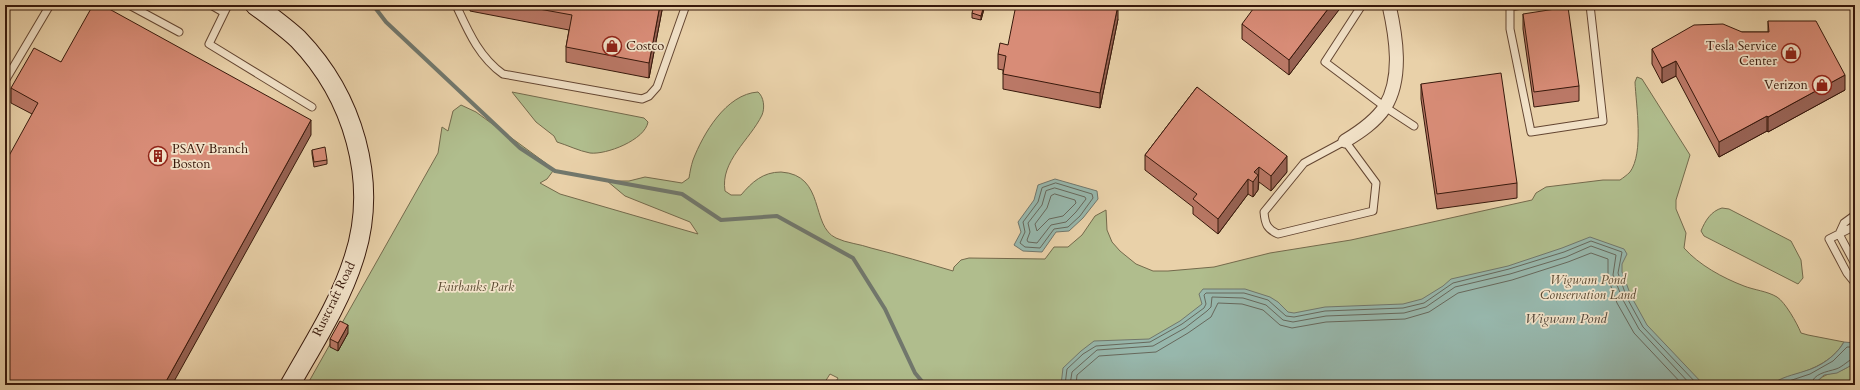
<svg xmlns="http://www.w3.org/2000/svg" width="1860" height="390" font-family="Cardo,serif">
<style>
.green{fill:#b0bd8d;stroke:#746a4c}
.water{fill:#97b7ac;stroke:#71776c}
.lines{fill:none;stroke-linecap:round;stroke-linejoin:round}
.shore{stroke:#67685c;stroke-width:1}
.stream{stroke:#71776c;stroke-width:4}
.service-casing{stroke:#644632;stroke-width:9}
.minor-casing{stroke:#644632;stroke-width:15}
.secondary-casing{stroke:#37180b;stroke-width:21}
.service{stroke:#f1e1c7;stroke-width:7}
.minor{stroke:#f1e1c7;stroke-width:13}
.secondary{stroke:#f1e1c7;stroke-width:19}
.wall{fill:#ba7866;stroke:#37180b}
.shaded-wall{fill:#976253;stroke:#37180b}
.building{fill:#d88c77;stroke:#37180b}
.labels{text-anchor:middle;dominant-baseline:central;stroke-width:3.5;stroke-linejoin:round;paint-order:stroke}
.poi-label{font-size:13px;fill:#37180b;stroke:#f1e1c7;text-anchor:start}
.park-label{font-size:13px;font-style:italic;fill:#5b4a32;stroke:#f1e1c7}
.street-label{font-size:13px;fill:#37180b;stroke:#f1e1c7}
.water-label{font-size:14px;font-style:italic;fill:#54483b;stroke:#f1e1c7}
</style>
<rect width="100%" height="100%" fill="#e9d1a9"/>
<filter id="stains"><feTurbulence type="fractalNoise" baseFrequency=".005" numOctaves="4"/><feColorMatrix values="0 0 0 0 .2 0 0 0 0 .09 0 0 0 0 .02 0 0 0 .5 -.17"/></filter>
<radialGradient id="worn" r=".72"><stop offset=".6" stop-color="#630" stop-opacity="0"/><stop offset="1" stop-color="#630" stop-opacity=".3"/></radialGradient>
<path class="green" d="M1637,77L1642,79L1690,155L1676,200V209L1686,233L1684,248C1699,265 1723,278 1744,286C1754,290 1767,291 1777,297C1785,302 1797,323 1801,333L1808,335L1844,342C1834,360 1814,369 1794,375L1803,385H834L838,378L830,374L823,385H307L438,153L442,127L448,131L453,111L461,105L476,112L547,164L553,171L547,179L540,183L560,194L698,234L690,222L625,196L607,181H629L645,177L682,183L689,178C690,172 691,166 693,160C703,134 726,94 758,92C764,97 765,108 762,115C750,140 720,161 725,191L731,195H741C752,182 763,172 781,172C826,175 810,226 836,238C846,243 860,244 871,248C899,255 926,263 953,271L954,267L961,260L969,258L1045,259L1054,247H1068L1082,235L1095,216L1106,210L1107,230L1112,242L1120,251L1136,264L1153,271H1168L1214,267L1270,253L1351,240L1532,200L1536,193L1546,187L1603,180H1620C1623,178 1627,175 1630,172C1644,153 1636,105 1635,82Z
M512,92L644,118L648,122C645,140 606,155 590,153C579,151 567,145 557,142L554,136L536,122Z
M1722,208L1729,209L1791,241L1801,260L1803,278L1798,284L1704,236L1701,231C1705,221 1711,211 1722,208Z
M1855,359V385H1813C1817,382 1821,377 1826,375C1837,371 1848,371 1855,359Z"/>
<path class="water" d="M1055,179L1097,191L1098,199L1083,218L1069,231L1056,232L1042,252L1023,251L1014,245L1021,232L1018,222L1034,200L1038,185Z
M1590,237L1624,249L1627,254L1622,264V272L1631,296L1647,325L1704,385H1061L1063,368L1081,351L1094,341L1149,339L1180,321L1202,304L1199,294L1203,289H1245L1270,297L1278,302L1288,312L1294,313L1325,307L1403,304L1422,299L1443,286L1451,279L1508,266L1562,248Z
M1844,342L1855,343V359L1852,365L1837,373L1824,375L1813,385H1771C1781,377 1793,375 1805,371C1820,367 1836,356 1844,342Z"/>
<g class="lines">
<path class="shore" d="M1056,183L1092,194L1093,198L1080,216L1068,227L1054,229L1040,248L1025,247L1020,243L1025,232L1023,222L1038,202L1042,188Z
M1055,188L1085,197L1086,199L1076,212L1066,222L1051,225L1037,243L1028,242L1027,240L1030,232L1028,223L1042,205L1046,191Z
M1055,194L1075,200L1076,203L1063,216L1049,219L1037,231L1035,224L1047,208L1051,196Z
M1065,385L1067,369L1083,354L1096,346L1150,342L1182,324L1204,308L1206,304L1204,295L1206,293H1244L1268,300L1286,316L1294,317L1325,311L1403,308L1424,303L1453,283L1509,269L1564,252L1591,241L1622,252L1618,273L1627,298L1643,327L1698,385
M1070,385L1072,372L1097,350L1153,346L1185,328L1207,311L1211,307L1212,297L1243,298L1266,305L1283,320L1293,322L1326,316L1404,313L1426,307L1455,287L1510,274L1566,257L1591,246L1616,255L1613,275L1623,300L1639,329L1691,385
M1076,385L1077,375L1099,356L1156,352L1188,333L1211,317L1218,303L1242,304L1263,310L1280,325L1292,328L1326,322L1405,319L1429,312L1458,293L1512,280L1568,262L1591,253L1608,259V278L1617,303L1634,333L1683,385
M1777,385L1810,374L1833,361L1847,347H1855
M1811,385C1813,373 1827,372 1836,369C1843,367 1849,359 1855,358"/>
<path class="stream" d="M373,5L386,22L520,148L555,171L682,194L721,220L777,216L853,258L885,309L915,373L925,385"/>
<defs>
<path id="service" d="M129,5L179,32
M211,5L223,12
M228,5L209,44L312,107
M456,5C468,31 479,57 503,74L642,99L649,96L657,87L686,5
M1362,5L1325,62L1385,107L1414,126
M1522,5L1510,7V29L1531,132L1603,121L1590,5
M5,81L50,5
M1345,141L1376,183L1373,211L1278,234C1267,229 1265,224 1264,212L1304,163Z
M1855,215L1844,223L1839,234L1855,264
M1855,226L1829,239L1847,273L1855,283"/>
<path id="minor" d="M1345,141C1360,132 1375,122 1385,107C1403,78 1396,36 1389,5"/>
<path id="secondary" d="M255,5C270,16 285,27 298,39C353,96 379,181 354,258C340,303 313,344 290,385"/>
</defs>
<use href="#service" class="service-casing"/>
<use href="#minor" class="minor-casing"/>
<use href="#secondary" class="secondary-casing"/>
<use href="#service" class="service"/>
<use href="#minor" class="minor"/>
<use href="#secondary" class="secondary"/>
</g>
<path class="wall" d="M470,5H663L649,78L566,62V47L569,30L470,11Z
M985,5L981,20L972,18V13Z
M1342,5L1289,75L1242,39V24Z
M1523,14L1579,86V101L1534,107L1523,29Z
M1118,19L1100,108L1003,89V70L998,69V54L1008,45Z
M1768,21L1845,90L1768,132L1767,131L1719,157L1676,76L1662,83L1652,64V49L1742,32H1768Z
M61,62L311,135L32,114L11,103V88Z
M1421,84L1517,183V198L1437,209L1421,99Z
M1197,87L1287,172L1271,191L1259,182L1258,190L1253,197L1248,194L1218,234L1193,214V207L1145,170V155Z
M312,150L327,160V164L314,167L312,154Z
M348,333L338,351L330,347V339Z"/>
<path class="shaded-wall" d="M660,5H663L649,78V63Z
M984,5H985L981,20V16Z
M1118,5V19L1100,108V93Z
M1331,5H1342V6L1289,75V60Z
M1676,61V76L1662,83V68Z
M1845,75V90L1768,132V117Z
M1767,116V131L1719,157V142Z
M311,120V135L172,385H164Z
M1287,156V172L1271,191V176Z
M1259,167L1258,190L1253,197V182L1254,172Z
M1248,179V194L1218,234V219Z
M348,325V333L338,351V343Z"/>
<path class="building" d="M93,5H102L311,120L164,385H5V163L38,103L11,88L34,48L61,62Z
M517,5H660L649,63L566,47L572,15Z
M974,5H984L981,16L972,13Z
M1016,5H1118L1100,93L1003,74L1006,56L998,54L1000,43L1008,45Z
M1256,5H1331L1289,60L1242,24Z
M1568,7L1579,86L1534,92L1523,14Z
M1768,21H1816L1845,75L1768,117L1767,116L1719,142L1676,61L1662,68L1652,49L1694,25L1723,24L1742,32H1769Z
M1501,73L1517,183L1437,194L1421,84Z
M1197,87L1287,156L1271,176L1259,167L1254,172L1258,175L1253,182L1248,179L1218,219L1193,199L1197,194L1145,155Z
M325,147L327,160L314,162L312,150Z
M340,321L348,325L338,343L330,339Z"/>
<defs>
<symbol id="shop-ring" viewBox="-11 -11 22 22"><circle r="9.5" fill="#f1e1c7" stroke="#8f2418" stroke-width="1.5"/><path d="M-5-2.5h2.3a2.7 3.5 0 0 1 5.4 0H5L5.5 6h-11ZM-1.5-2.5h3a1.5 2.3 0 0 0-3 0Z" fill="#8f2418"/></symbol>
<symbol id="building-ring" viewBox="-11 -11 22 22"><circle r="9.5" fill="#f1e1c7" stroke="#8f2418" stroke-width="1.5"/><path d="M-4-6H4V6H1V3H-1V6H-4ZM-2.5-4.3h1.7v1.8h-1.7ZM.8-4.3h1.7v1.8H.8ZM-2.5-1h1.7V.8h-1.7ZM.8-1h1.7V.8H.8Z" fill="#8f2418"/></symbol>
</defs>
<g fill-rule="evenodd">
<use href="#shop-ring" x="601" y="35" width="22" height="22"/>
<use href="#shop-ring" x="1780" y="42" width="22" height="22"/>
<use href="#shop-ring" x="1811" y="74" width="22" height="22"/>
<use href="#building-ring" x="147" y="145" width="22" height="22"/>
</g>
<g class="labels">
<g class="poi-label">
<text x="626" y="46">Costco</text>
<text x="1777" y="46" text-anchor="end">Tesla Service<tspan x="1777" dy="15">Center</tspan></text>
<text x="1808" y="85" text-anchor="end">Verizon</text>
<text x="172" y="149">PSAV Branch<tspan x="172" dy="15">Boston</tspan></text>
</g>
<g class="park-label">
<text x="1588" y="280">Wigwam Pond<tspan x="1588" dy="15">Conservation Land</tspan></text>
<text x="476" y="287">Fairbanks Park</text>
</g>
<g class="street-label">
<text transform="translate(334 299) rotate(-64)">Rustcraft Road</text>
</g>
<g class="water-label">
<text x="1566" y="318">Wigwam Pond</text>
</g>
</g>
<rect width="1860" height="390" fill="none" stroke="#e9d1a9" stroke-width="20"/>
<rect x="6" y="6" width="1848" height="378" fill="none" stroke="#37180b" stroke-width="2"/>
<rect x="10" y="10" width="1840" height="370" fill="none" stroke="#37180b"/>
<rect width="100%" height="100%" filter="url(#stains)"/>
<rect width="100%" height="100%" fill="url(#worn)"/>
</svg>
